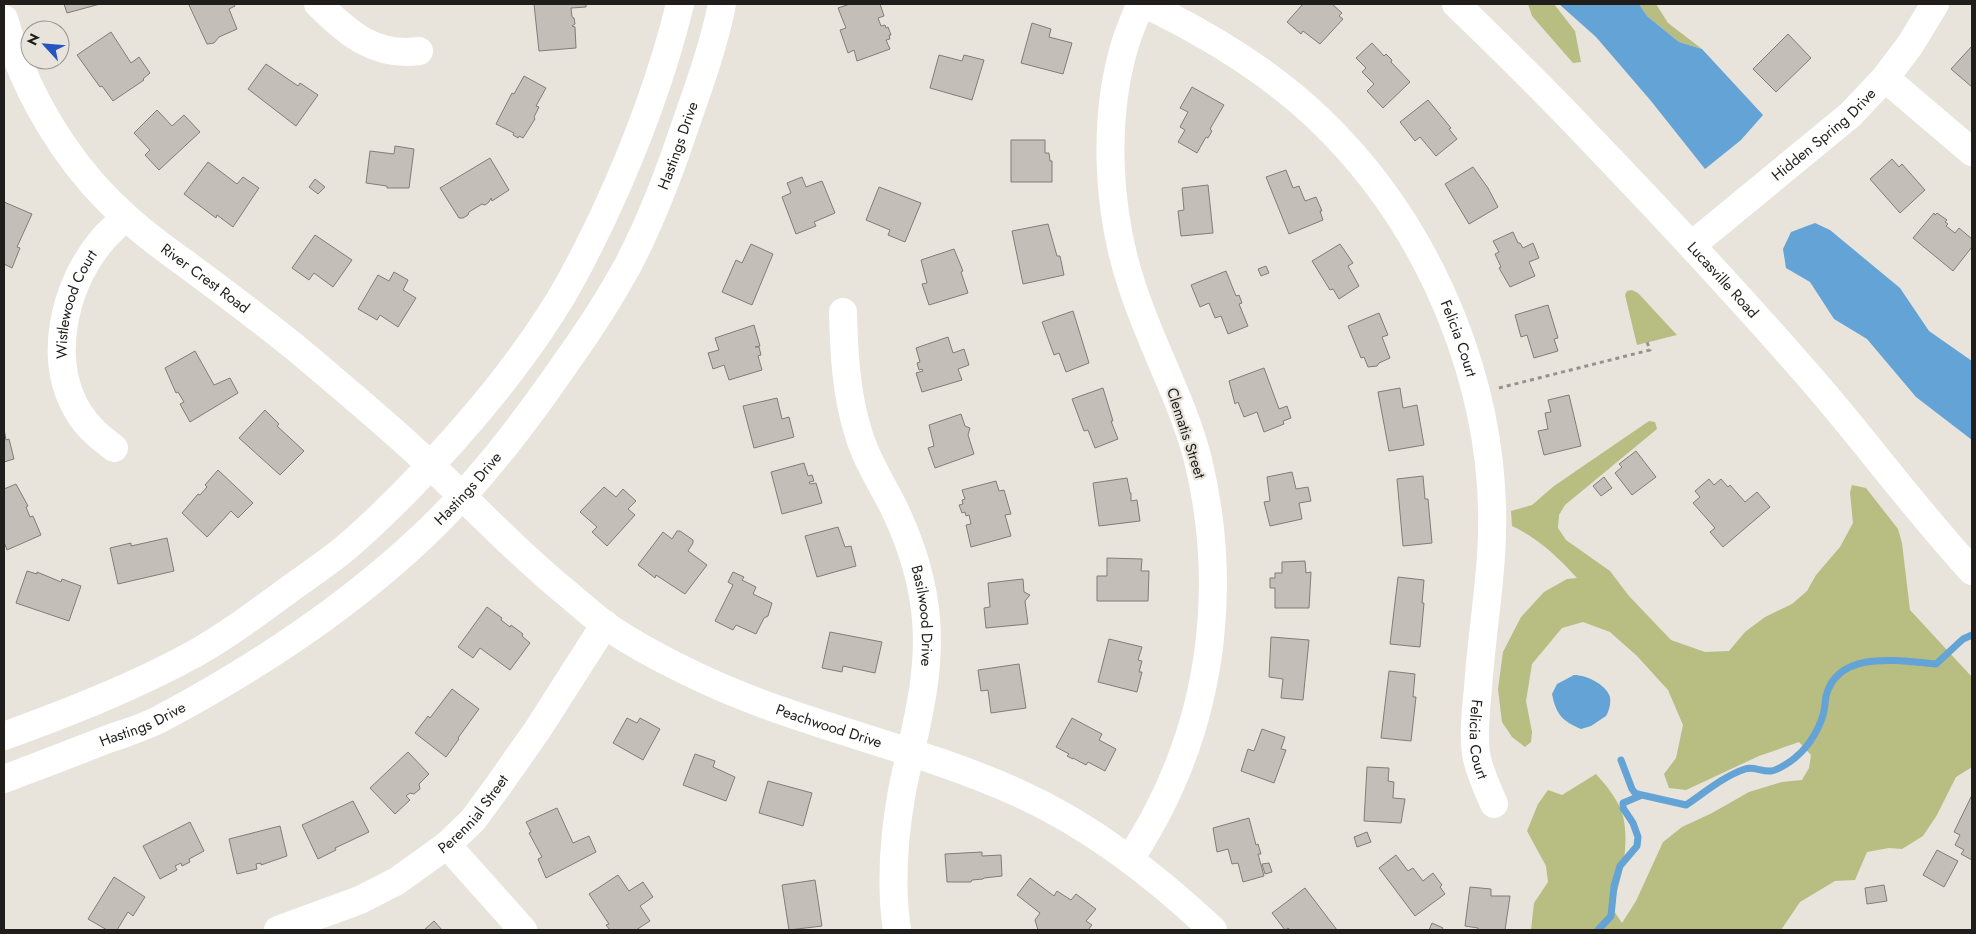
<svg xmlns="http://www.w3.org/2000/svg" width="1976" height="934" font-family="Jost,sans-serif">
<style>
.green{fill:#b8bd82}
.water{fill:#64a3d6}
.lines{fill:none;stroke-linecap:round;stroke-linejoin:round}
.stream{stroke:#64a3d6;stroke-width:7}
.building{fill:#c3bfb8;stroke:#817d77}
.path{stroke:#96938d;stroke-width:3;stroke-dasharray:4 4;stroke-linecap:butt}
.minor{stroke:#fff;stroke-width:28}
.labels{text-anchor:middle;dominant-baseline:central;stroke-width:4.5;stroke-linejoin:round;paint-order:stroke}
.street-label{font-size:15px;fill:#1f1e1b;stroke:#e8e4dc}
</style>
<rect width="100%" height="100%" fill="#e8e4dc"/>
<path class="green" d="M1528,4H1554L1575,31L1581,62L1573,63L1532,16Z
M1639,4H1656L1668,23L1702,49L1679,42L1647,16Z
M1632,290L1638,293L1677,335L1637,345L1625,295L1627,291Z
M1649,421L1655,422L1657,429L1565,505L1559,515L1558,528L1566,540L1610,571L1629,596L1671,640L1705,652L1729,651L1745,632L1765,617L1792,604L1807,591L1816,575L1840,547L1853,523L1850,493L1852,485L1866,488L1898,529L1902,543L1910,610L1972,677V767L1956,777L1937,815L1923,836L1902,849L1889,848L1867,852L1855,880L1835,881L1800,902L1781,930H1531L1534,903L1548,882L1546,866L1527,831L1538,804L1548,790L1562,795L1596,774C1607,786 1619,801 1623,816C1630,847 1621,880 1612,908L1622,923L1636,901L1663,842L1682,827L1712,813L1749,792L1782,782L1802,780L1809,768L1811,755L1799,742L1759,756L1686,790L1669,788L1664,774L1676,758L1683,725L1668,690L1637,656L1610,632L1583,622L1562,628L1532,664L1526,701L1532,732L1531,742L1525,747L1512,737L1502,722L1498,689L1503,652L1521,617L1544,592L1567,579L1577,578C1558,557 1538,538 1512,526L1511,511L1532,505L1554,486Z"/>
<path class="water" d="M1559,4H1639L1647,16L1679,42L1702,49L1763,115L1741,140L1705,169L1651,101L1596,37Z
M1815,223L1830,230L1900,288L1929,331L1972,361V440L1916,397L1867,339L1834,319L1810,282L1786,268L1783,249L1791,232Z
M1574,675C1586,675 1606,684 1610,697C1611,704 1609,711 1606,716L1591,726L1581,729C1562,721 1556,714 1552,694L1557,684Z"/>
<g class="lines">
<path class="stream" d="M1621,760L1632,789L1635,793L1642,795
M1598,930L1611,916L1614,886L1620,866L1637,846L1638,837L1633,823L1623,808V803L1642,795L1686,805C1704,793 1724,776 1745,769C1753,766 1762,772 1771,771C1778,770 1792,761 1797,756C1809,746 1819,729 1823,715C1825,709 1825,702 1826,696C1838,649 1900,661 1936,664L1963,639L1972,635"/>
</g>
<path class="building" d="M64,4H100L67,13Z
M192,4H234L235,6L229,9L237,29L219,37L214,43L207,44L189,5Z
M534,4H586V7L571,8L572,17L574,18L575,24L572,26L575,27L576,48L539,51Z
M850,4H880L884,16L878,18L881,26L885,25L886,28L888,27L891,35H889L890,39L886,40L890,49L857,61L854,50L848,53L840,30L846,28L838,8Z
M1303,4H1332L1342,13L1339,16L1343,19L1320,44L1303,31L1301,34L1287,22Z
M1032,23L1051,29L1049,37L1072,43L1063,74L1021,63Z
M111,32L131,63L139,57L150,73L143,79L144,80L113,101L102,86L100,87L77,55Z
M1788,34L1811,58L1776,92L1753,69Z
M1372,43L1384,56L1386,54L1392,60L1391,62L1410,82L1383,108L1367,91L1374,84L1362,72L1366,68L1356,58Z
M1972,46V87L1951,69Z
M939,55L962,61L964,55L984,60L972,100L930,88Z
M266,64L298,86L300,83L318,95L296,126L248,89Z
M524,76L546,88L536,106L539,107L534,117L535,119L523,138L519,136L518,138L513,135L514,133L496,124L512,93L514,94Z
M1192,87L1224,105L1210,129L1212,131L1208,138L1206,137L1197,153L1178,142L1185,130L1180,127L1188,112L1180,108Z
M1428,100L1451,128L1449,129L1457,139L1436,156L1420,137L1415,141L1400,122Z
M157,110L172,126L184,115L200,132L159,170L145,155L150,150L134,133Z
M1011,140H1045V153H1049L1050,161H1052V182H1011Z
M395,146L414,149L409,188H387V186L366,183L370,151L394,154Z
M490,158L509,190L492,201L491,198L489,202L485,205L482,204L469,212L468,215L463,218H459L440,188Z
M1892,159L1899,167L1902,164L1925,190L1900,213L1870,179Z
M208,162L237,184L243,177L259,188L233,227L217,215L216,218L184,194Z
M1473,167L1488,188L1498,207L1469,224L1445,184Z
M1286,170L1293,188L1299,186L1305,201L1316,197L1322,211H1320L1323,220L1289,234L1266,177Z
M802,177L806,187L822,181L835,213L814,222L816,226L796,234L782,197L791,193L787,183Z
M315,179L325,187L318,194L309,187Z
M1208,185L1213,233L1181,236L1178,211L1184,210L1182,188Z
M879,187L921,203L905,242L888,235L890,230L866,220Z
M4,202L32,214L17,247L20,248L12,268L4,264Z
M1934,213L1935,215L1937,213L1947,220L1945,222L1948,224L1946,226L1955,233L1959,228L1972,239V247L1953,271L1913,238Z
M1048,224L1057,256H1060L1064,275L1023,284L1012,231Z
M1513,232L1518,243H1520L1523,248L1533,243L1539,258L1529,262L1535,276L1510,287L1499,268L1501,267L1495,254L1499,252L1493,241Z
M315,235L352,260L333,287L314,273L309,280L292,268Z
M751,244L773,254L752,305L722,292L736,260L742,263Z
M1340,244L1353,263L1348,266L1359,286L1339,299L1333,289L1330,290L1312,261Z
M954,249L963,271L961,272L968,293L929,305L922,284L927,283L921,260Z
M1266,266L1269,273L1261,276L1258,269Z
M1226,271L1236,296L1239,295L1242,303L1239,304L1248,326L1228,334L1221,316L1215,318L1209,303L1200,307L1191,285Z
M394,272L408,280L403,290L416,298L398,327L380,315L377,320L358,309L378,275L389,281Z
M1548,305L1558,338L1554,339L1558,351L1534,358L1527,335L1521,337L1515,315Z
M1073,311L1089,363L1066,372L1059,353L1054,355L1042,322Z
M1379,313L1388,335L1382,337L1390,358L1379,363L1377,366L1368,367L1364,357L1361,358L1348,326Z
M754,325L760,346L755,347H759L761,355L758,356L762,370L729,380L724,365L713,369L708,353L719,350L715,338Z
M948,337L953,353L964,349L969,365L958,369L962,380L922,392L916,373L923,371L922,369L919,370L917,363L920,362L916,348Z
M195,351L214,385L230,378L238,393L190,422L180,404L184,402L178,392L176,393L165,368Z
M1264,368L1279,409L1287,406L1291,418L1283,421L1284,424L1264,432L1257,412L1244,417L1238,402L1235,404L1229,381Z
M1103,388L1113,421H1111L1118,439L1095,448L1088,430L1084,431L1072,399Z
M1400,388L1403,408L1417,405L1424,445L1389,451L1378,392Z
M1569,395L1581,446L1544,455L1538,431L1548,429L1545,413L1551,412L1548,400Z
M777,398L782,419L789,417L794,437L754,448L743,406Z
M265,410L279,424L277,426L304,451L280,475L239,438Z
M961,414L965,426L970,428L968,435L974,454L935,468L928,448L934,446L929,425Z
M4,429L6,440L9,439L14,459L4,462Z
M1636,451L1656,477L1632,495L1615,473L1622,467L1619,464Z
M804,463L808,476L812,475L814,481L809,482L810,484L816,483L822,503L782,514L771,472Z
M218,470L253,503L238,518L231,511L207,537L182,513L198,494L200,495L207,487L205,485Z
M1292,472L1296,489L1308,487L1311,501L1299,503L1302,519L1270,526L1264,502L1270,501L1267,477Z
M1423,476L1425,499H1428L1432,543L1403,546L1397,479Z
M1604,477L1612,488L1601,496L1593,486Z
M1127,478L1130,493H1131V501L1137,500L1140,521L1099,526L1093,483Z
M1709,479L1714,485L1721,479L1728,487L1730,485L1745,502L1757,492L1770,507L1723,547L1710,532L1715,528L1693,503L1700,497L1695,491Z
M996,481L999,491L1004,490L1011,514L1005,515L1011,536L971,547L966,525L971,524L969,515L966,516L965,512L962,513L959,505L963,504L962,500L965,499L962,490Z
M16,484L28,506L26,507L30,517L33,516L41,535L7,550L4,542V489Z
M604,487L616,497L623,489L636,501L628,509L635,515L607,546L592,532L597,527L580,512Z
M838,527L845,547L851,546L856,566L817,577L805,536Z
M677,531H680L693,540V543L688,551L707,565L685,594L656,575L655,578L638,565L663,532L672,539Z
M167,538L174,571L118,584L110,548L131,543V546Z
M1107,558L1142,559L1141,571H1149L1148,601H1097V576H1107Z
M1305,561L1306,573L1311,572L1309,608H1275V588H1270V578H1275V573H1282V562Z
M27,571L37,574V572L61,582L62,579L81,586L69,621L16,603Z
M733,572L744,577L742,580L756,587L753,594L772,603L768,616L764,618L756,634L736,625L733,630L715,621L733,585L728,582Z
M1398,577L1424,580L1422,603H1424L1420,647L1390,644Z
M1023,579L1024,592L1030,595L1025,601L1028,624L986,628L984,608L990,607L988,583Z
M487,607L502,618L501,620L510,627L511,625L523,634L522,636L530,643L510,670L480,648L473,658L458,647Z
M830,632L882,642L875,673L843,666L842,672L822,668Z
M1271,637L1309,640L1303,700L1281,698L1283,679L1269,677Z
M1109,639L1142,647L1138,660L1142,661L1139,672H1142L1137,692L1098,682Z
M1019,664L1026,708L991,713L988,690L981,691L978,670Z
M1389,671L1415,674L1413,697H1416L1411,741L1381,738Z
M452,689L479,709L458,738L459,739L446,757L415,733L428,716L430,718Z
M627,718L637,723L640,718L660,729L643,760L613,743Z
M1072,718L1102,734L1099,740L1116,749L1105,771L1088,762L1086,765L1073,758V759L1067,756L1069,754L1056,747Z
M1262,729L1285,737L1281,749L1286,750L1274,783L1241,771L1248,749L1254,751Z
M408,752L429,774L419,784L420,789L414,794L410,793L406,796L410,800L395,814L370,788Z
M695,754L715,761L713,767L735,777L726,801L683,785Z
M1367,767L1389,768L1388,781L1394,782L1393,798L1405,799L1401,823L1364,821Z
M768,781L812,793L803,826L759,813Z
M1972,795V860L1961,854L1964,850L1955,845L1960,835L1954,832Z
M353,801L369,832L335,848L336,850L318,859L302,825Z
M557,808L573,843L589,836L596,852L546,878L538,859L542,857L529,833L531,832L526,822Z
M1249,818L1256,845L1258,844L1261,854H1258L1264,876L1243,882L1238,863L1232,864L1228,849L1217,852L1213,828Z
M190,822L204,851L189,859L190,862L182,866L181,863L175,866L177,870L160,879L143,846Z
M280,826L287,856L261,865V863L256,864L257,869L237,874L229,839Z
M1367,832L1371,842L1357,847L1354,837Z
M1937,850L1958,861L1944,887L1923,875Z
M982,852V856L1001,855L1002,876L984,878L983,879L972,880L971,882H947L945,854Z
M1396,855L1408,871L1413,868L1423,881L1433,873L1442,885L1440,887L1445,894L1415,916L1379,868Z
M1269,863L1272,872L1265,874L1262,864Z
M618,875L629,891L643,882L653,897L640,906L650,921L636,930H610L606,925L609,924L589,894Z
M114,877L145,897L133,916L128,912L117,930H107L88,919Z
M1030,878L1054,896L1057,891L1071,900L1076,894L1096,909L1086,921L1092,925L1088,930H1038L1035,920L1040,913L1017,895Z
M815,880L822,926L789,930L782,885Z
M1884,885L1887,901L1867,904L1865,888Z
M1470,887L1491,889V896H1510L1505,930H1478V928L1465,926Z
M1305,888L1337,930H1290L1288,928L1285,930L1272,913Z
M434,921L442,930H424Z
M1432,923L1443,928L1442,930H1429Z"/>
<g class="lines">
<path class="path" d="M1499,388L1650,350L1647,342"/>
<g class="minor">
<path d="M318,4C348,33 374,57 419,51"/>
<path id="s1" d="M1145,4C1207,34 1268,70 1319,119C1434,229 1502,396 1491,556C1488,600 1481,644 1478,688C1476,710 1473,733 1476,754C1479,771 1487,788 1494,804"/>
<path id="s2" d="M1456,4C1499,46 1543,88 1584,132C1658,209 1731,287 1801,367C1860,433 1912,506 1972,571"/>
<path id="s3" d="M4,19C20,78 52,137 92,183C120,215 151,239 186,264C228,295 270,326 309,359C349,393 389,426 427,462C474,507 519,554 569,595C581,605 593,616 605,625C630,642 659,658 686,671C792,724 909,744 1016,792C1090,825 1154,875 1213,930"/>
<path d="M1885,78L1972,152"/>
<path id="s4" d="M1692,245L1850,115L1885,78L1910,45L1935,4"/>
<path id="s5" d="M843,312C844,353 846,395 859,435C867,462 883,485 895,510C911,544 923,582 926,619C931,680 914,732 902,791C894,836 890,884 897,930"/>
<path id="s6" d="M114,448C101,438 88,428 79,413C46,360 64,285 103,239C109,232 117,225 125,218"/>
<path d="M4,736C70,712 134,687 196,653C229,634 260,611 291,588C307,577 322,566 338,554C361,536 382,515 403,494C458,438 510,378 552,312C572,281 588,248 604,215C636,146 662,78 680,4"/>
<path id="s7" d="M4,779C38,766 73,753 108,739C125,733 143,728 160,719C254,669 346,609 424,535C478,484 523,425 565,364C588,332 609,300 628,265C651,221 669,174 685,126C699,86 714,45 722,4"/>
<path d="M447,845L523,930"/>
<path d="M1130,860C1139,844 1149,829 1157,813C1214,704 1227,580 1198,460C1183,401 1152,347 1133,289C1107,213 1102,118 1126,41C1130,29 1136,16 1140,4"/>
<path id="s8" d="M278,930L360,900L397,881L447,845L473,820L498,786L538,729L605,624"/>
</g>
</g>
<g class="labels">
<g class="street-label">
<text stroke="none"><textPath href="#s4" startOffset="172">Hidden Spring Drive</textPath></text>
<text stroke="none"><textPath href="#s7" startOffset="959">Hastings Drive</textPath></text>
<text stroke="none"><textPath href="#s3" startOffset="336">River Crest Road</textPath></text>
<text stroke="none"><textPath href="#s2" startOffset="384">Lucasville Road</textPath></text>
<text stroke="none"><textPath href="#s6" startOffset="164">Wistlewood Court</textPath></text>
<text stroke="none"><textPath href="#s1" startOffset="472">Felicia Court</textPath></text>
<text transform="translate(1186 433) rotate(72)">Clematis Street</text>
<text stroke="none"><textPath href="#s7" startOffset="554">Hastings Drive</textPath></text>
<text stroke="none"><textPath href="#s5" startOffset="318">Basilwood Drive</textPath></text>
<text stroke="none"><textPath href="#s7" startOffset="149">Hastings Drive</textPath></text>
<text stroke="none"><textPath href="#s3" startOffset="1112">Peachwood Drive</textPath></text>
<text stroke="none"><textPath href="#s1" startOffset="878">Felicia Court</textPath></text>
<text stroke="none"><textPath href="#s8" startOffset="231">Perennial Street</textPath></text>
</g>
</g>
<rect width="1976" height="934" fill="none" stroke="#1f1e1b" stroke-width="10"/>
<g transform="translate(45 45) rotate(296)"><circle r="24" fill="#e8e4dc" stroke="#98958f"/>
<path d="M0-4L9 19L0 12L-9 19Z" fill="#2654c2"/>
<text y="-8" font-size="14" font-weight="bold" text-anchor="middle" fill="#1f1e1b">N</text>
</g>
</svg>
